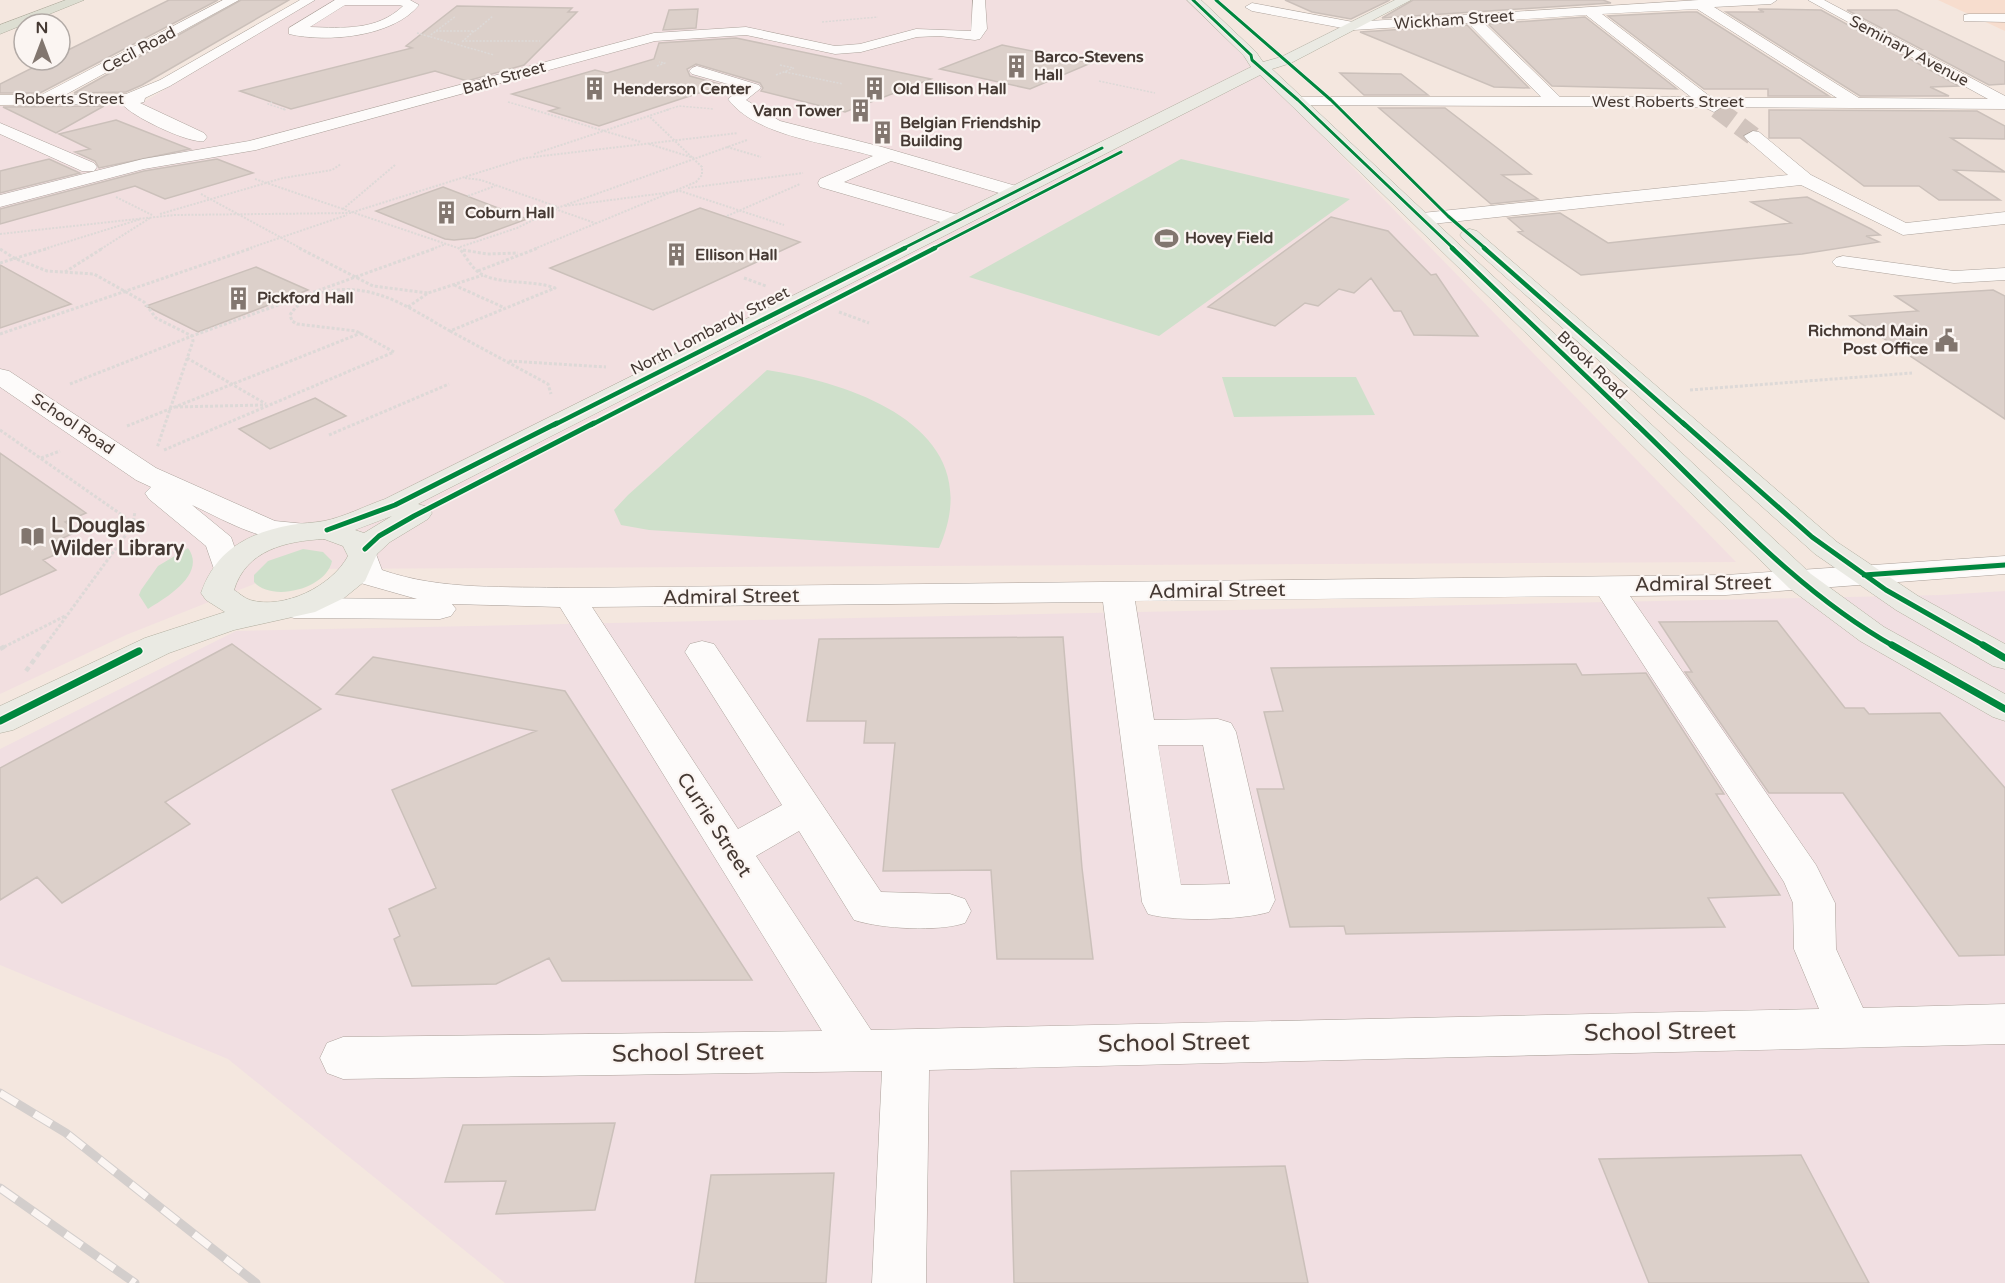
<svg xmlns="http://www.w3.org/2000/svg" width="2005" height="1283" font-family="'Varela Round',sans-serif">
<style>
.built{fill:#f7ddce}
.industrial{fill:#f1dfe2}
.education{fill:#f2dfe0}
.green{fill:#cfe0cb}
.building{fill:#dcd0ca;stroke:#cbc0ba;stroke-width:1.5}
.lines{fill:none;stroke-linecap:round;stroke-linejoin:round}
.minor-tunnel-far1{stroke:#d1c4bd;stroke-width:14;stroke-dasharray:14 8;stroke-linecap:butt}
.minor-tunnel{stroke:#d1c4bd;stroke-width:19;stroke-dasharray:19 9;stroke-linecap:butt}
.minor-casing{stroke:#aca29b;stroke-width:1}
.major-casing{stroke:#b2afa0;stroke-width:1}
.highway-casing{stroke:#b2afa0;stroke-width:1}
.path-far3{stroke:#ddd9d7;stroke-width:1.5;stroke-dasharray:2 1.5;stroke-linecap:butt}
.path-far2{stroke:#ddd9d7;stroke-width:2;stroke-dasharray:2 1.5;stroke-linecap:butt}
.path-far1{stroke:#ddd9d7;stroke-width:3;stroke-dasharray:3 2;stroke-linecap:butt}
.path{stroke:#ddd9d7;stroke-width:4.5;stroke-dasharray:5 4;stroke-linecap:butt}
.minor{fill:#fdfbfa;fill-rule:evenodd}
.major{fill:#eaeae3;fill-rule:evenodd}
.highway{fill:#ddded2;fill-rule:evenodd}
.rail-casing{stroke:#d3cecc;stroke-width:9}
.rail{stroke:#fbf5f2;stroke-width:7;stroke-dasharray:20;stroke-linecap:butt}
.cycleway-far3-casing{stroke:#fbf5f2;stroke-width:4.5}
.cycleway-far2-casing{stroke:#fbf5f2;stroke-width:8}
.cycleway-far1-casing{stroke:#fbf5f2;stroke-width:8}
.cycleway-casing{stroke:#fbf5f2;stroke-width:10}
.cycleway-far3{stroke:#00873e;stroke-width:3}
.cycleway-far2{stroke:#00873e;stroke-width:4.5}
.cycleway-far1{stroke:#00873e;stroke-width:5}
.cycleway{stroke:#00873e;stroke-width:7}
.labels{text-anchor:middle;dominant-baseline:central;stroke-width:4.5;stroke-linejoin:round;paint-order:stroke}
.far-street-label{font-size:16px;fill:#453933;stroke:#fbf5f2}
.far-poi-label{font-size:16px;font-weight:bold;fill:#453933;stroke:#fbf5f2;text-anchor:start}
.poi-label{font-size:20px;font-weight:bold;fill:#453933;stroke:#fbf5f2;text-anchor:start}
.street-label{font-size:20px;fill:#453933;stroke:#fbf5f2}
.near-street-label{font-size:24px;fill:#453933;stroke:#fbf5f2}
</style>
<rect width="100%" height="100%" fill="#f4e7df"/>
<path class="built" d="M1938,0H2005V31Z"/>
<path class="industrial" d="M2005,591V1283H505L228,1059L0,965V749L236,631L1942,595Z"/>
<path class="education" d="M313,0H1190L1736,562L292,569L126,635L0,694V106L139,105Z"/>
<path class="green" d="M1181,159L1350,199L1159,336L969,277Z
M767,370C857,384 991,430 939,548L649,530L621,525L614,510L628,495Z
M1222,377H1356L1375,415L1234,417Z
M188,548C207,574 166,598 148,609L139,595L141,590L158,566Z
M303,549L323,552L332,561C327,588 273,603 254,582V575L268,561Z"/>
<path class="building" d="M169,0H218L40,93H0V84L48,60H60V54Z
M241,0H289L142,85L126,92L74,93Z
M1285,0H1390L1351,19L1312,12Z
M1413,0H1603L1611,3L1382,18Z
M457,6L572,8L568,12H577L524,65L467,81L435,71L291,109L240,91L412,48L406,46Z
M698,9L696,28L663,30L669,10Z
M1758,9L1821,10L1959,86L1930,87L1949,96H1860L1726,12H1764Z
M1847,10H1897L2005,62V84L1989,85Z
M1687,12H1697L1829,96H1768V89H1704L1608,16Z
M1585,17L1677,89L1552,86L1488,24Z
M1467,25L1529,88L1494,87L1360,32Z
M736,38L931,79L845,112L761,91L763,88L760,83L696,64L687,69L690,76L723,85L599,126L549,111L559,108L512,94L595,70L607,73L654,59L659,43Z
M1002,45L1091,63L1030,89L940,69Z
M1340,73L1401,74L1428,95H1364Z
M104,106L56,133L3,107Z
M1379,108H1445L1531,174L1502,175L1538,199L1491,204Z
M1769,110L1977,111L2005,126V139L1951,138L2005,172L1954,170L2000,200H1939L1919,186H1864L1800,138H1769Z
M116,120L190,149L99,168L95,161L75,152L90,149L59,134Z
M49,159L80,173L0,193V171Z
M217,159L253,173L165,199L135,186L0,224V209L144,171Z
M443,187L527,219L475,238L454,240L445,239L376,211Z
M1807,197L1871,229L1880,235L1866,236L1879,242L1802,254L1581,275L1518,232L1523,231L1508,218L1560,213L1608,243L1791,223L1751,202Z
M700,208L800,242L653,310L550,268Z
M1331,217L1388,231L1431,275L1436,274L1478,336L1414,335L1401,311H1394L1371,278L1354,293L1339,289L1318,306L1305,303L1275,326L1208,307Z
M0,265L71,304L0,328Z
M256,267L308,290L198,332L146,306Z
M1993,290L2005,296V419L1850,316L1918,311L1895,296Z
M315,398L346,416L270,449L239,429Z
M0,453L86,513L65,522L78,531L54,542L66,550L43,560L56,570L0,595Z
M1777,621L1845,708H1864L1869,714L1940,713L2005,788V955L1959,956L1843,793H1769L1685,672H1692L1659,622Z
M1063,637L1082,868L1093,959H997L991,870L883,871L895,743H864L866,721H807L819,639Z
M232,644L321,709L165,802L190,824L62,903L37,877L0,900V768Z
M373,657L565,691L752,980L562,981L549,958L496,984L412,986L394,939L400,936L389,909L436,888L392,790L536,731L336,694Z
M1576,664L1582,675L1646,673L1724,794H1716L1780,895L1708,898L1725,927L1346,934L1344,926L1290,927L1257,789H1284L1264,712L1283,711L1271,668Z
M615,1123L595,1210L496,1214L506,1181L445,1182L463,1125Z
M1801,1155L1869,1283H1649L1599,1159Z
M1285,1166L1308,1283H1014L1011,1171Z
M834,1173L826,1283H695L711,1175Z"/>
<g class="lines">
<path class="minor-tunnel-far1" d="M1717,109L1719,110"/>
<path class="minor-tunnel" d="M1717,109L1753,136"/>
<defs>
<path id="minor" d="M223,0H239L65,95L126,94L160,80L300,0H315L170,86L145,98L144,102L140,103L204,133L207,137L204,141C189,144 131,116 122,104L0,105V95H41Z
M335,0H410L419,5C393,37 327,43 289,34V28ZM345,5H399L403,6C377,31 343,28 310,27Z
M973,0H985L987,29L980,39L975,40L939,36L917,37L861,52L835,54L746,35L655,41L256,150L144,169L0,207V195L143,159L249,141L654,33L746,27L835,46L860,44L916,29L971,31Z
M1699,0H1777L1771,4L1714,7L1859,98L1988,99L1808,0H1824L2005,96V109L1722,107L1714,112L1704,107L1298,105L1290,100L1292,97H1541L1468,23L1353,30L1252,11L1245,7L1252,3L1353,22ZM1697,9L1837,98H1712L1602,14ZM1586,15L1691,97H1560L1483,22Z
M1969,14H2005V22L1964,21V15Z
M697,66L759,85L761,88L746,100L780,121L882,147L1023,188L1025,192L1016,198L891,161L844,182L965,217L968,221L965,225L958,227L820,187L818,183L820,179L873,156C830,143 756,137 728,99L742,88L692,74L689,71L692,68Z
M0,123L94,163L97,167L94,171H82L0,134Z
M1753,131L1759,132L1811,175L1906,223L2005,212V224L1903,235L1801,185L1422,225L1415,223L1412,219L1415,215L1422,213L1788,175L1747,140L1744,136Z
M1843,256L1954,271L2005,268V280L1954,283L1836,266L1832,262L1836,258Z
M0,369L9,371L156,468L275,521L316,525L321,531L316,537C271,549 231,523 192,505L231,537L241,566L237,572L226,575L215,572L206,546L149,499L145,493L151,487L136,480L0,387Z
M365,551L376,554L382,570C442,591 507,586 570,588L1726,575L2005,556V574L1726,595L1630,596L1816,865L1835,903L1836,949L1863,1008L2005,1004V1044L929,1070L926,1283H872L882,1071L343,1079L327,1073L320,1058L327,1043L343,1037L822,1031L560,607L452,604L456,609L451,616L440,619L294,618L283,615L278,608L283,601L294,598L417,599L357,582L353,575L350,560L354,554ZM1599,596L1784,882L1793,903L1794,949L1819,1009L871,1030L756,856L799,831L854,920C882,929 938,932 965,923L971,911L965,899L950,894L881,892L714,644L702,641L690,644L685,652L782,805L738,829L592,607L1103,602L1142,902L1148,914C1174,922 1243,920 1269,912L1275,900L1236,732L1231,723L1218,719L1154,720L1135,601ZM1158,745H1203L1230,884L1181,885Z"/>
<path id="major" d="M1187,0H1201L1256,52L1263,62L1281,57L1395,0H1411L1291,63L1272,69L1811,574L1884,627L2005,694V721L1993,717L1860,641L1789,588L1260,75L418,504L428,507L432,513L428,519L390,542L377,554L365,581L344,598L315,612L234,630L169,653L13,730L0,733V706L145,638L225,612L206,600L201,593C216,550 248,533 291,525C302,523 313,523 324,521C344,517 365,506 385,499L1251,67L1244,56ZM392,516L364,533L355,530ZM324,539L343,546L348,556C332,586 284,610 250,600C244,598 239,593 234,590C246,550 286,541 324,539Z
M1470,229L1477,231L1837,542L1918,596L2005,644V669L1993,666L1896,610L1815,554L1463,239L1460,235L1463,231Z"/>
<path id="highway" d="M66,0H84L0,34V25Z"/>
</defs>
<use href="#minor" class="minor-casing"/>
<use href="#major" class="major-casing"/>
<use href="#highway" class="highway-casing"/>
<path class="path-far3" d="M822,22L878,17
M436,31H475L493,16
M417,33L494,55
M428,37L456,16
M462,41H540
M462,42L474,31
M780,65L794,68
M657,66L665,63L659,62
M785,72L843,84
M776,75L794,68
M1099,81L1155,93
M272,102L268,104L286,110
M508,102L536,110
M666,110L679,106L714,109"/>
<path class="path-far2" d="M283,109L286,110
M531,109L641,142
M649,144L694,158
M727,147L761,157
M534,154L670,109
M395,165L343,209L461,249
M465,178L481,180L558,207
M255,179L343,209
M688,188L803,173
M201,194L302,249
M468,196L495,186
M116,197L152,215
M565,206L680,191L784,225
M555,209L598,224
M160,214L283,178L332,170L341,164
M727,216L800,184
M0,234L174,215L350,213L525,158L738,133
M460,247L517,228L557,208L747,140
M44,249L141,219
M101,249L150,218
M247,249L347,215
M432,249L446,244
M534,249L696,182L702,175V167L649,116"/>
<path class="path-far1" d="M299,248L373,286L428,293
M0,249L14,258L47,271L94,274L144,302L156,318L192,336L193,341L157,448
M463,250L487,254L518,253
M0,263L49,248
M478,271L538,248
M65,272L103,248
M744,278L766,286
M454,285L505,308
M408,307L428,293L483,275
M839,312L869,323
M450,331L548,384L551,394
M0,334L252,248
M394,352L356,331L297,324L292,321L290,315C299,301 313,294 329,291C376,283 411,309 450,331L555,288C532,279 495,286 477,271C470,265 465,255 459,248
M187,358L266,404
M509,361L606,367
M70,384L192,336L436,248
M1690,390L1912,373
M175,407L263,405
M127,426L361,333
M0,430L132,522
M329,435L449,384
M164,450L394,352
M41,458L60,451
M133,525H149
M4,647L65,616
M44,647L133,525L135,511"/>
<path class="path" d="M0,649L7,645
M26,671L45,645"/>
<use href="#minor" class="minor"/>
<use href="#major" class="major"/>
<use href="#highway" class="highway"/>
<defs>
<path id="rail" d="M0,1093L66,1133L256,1283
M0,1188L135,1283"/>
</defs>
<use href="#rail" class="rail-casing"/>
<use href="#rail" class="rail"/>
<defs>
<path id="cycleway-far3" d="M1193,0L1251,55L1252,60L1298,100L1454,249
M1216,0L1331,100L1448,216L1486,249
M902,249L1102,148
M932,249L1121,152"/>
<path id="cycleway-far2" d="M1452,248L1637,425
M1484,248L1685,425
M554,425L905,248
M591,425L935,248"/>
<path id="cycleway-far1" d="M1635,423C1717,501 1795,591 1895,647
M1683,423L1812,537L1886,590L1986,647
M327,530L395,505L557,423
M365,549L379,536L414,516L594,423
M1864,575L2005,565"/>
<path id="cycleway" d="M1892,645L2005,709
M1983,645L2005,658
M0,721L139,651"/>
</defs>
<use href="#cycleway-far3" class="cycleway-far3-casing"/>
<use href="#cycleway-far2" class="cycleway-far2-casing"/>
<use href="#cycleway-far1" class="cycleway-far1-casing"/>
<use href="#cycleway" class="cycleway-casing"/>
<use href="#cycleway-far3" class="cycleway-far3"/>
<use href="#cycleway-far2" class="cycleway-far2"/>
<use href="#cycleway-far1" class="cycleway-far1"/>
<use href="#cycleway" class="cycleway"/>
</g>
<defs>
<symbol id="building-bare" viewBox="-9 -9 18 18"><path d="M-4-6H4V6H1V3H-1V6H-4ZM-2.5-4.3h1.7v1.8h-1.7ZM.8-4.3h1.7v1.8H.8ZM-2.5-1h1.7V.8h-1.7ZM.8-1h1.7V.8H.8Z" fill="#82766f" stroke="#fbf5f2" stroke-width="2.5" paint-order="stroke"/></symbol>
<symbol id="stadium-bare" viewBox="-9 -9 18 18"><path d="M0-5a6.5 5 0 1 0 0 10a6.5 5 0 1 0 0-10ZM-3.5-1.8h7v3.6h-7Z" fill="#82766f" stroke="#fbf5f2" stroke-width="2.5" paint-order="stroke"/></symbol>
<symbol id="civic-bare" viewBox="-9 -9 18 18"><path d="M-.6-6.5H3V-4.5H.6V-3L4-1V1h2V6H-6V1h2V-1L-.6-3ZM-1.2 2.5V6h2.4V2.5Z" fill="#82766f" stroke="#fbf5f2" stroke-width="2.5" paint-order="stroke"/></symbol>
<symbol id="library-bare" viewBox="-9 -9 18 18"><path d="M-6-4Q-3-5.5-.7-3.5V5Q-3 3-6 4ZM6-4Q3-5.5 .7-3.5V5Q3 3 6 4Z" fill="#82766f" stroke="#fbf5f2" stroke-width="2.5" paint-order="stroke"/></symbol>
</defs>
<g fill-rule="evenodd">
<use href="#building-bare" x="1000" y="50" width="33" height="33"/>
<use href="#building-bare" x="578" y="72" width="33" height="33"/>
<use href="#building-bare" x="858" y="72" width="33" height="33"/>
<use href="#building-bare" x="844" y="94" width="33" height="33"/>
<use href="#building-bare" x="866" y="116" width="33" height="33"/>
<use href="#building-bare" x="430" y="196" width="33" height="33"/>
<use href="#stadium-bare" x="1150" y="222" width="33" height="33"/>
<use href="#building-bare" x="660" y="238" width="33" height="33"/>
<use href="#building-bare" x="222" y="282" width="33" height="33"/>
<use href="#civic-bare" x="1930" y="324" width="33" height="33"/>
<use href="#library-bare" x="16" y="520" width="33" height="33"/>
</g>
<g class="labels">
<g class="far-street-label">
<text transform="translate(1454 20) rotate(-4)">Wickham Street</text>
<text transform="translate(139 50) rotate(-28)">Cecil Road</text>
<text transform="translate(1909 51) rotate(28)">Seminary Avenue</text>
<text transform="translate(504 78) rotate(-16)">Bath Street</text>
<text x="69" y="99">Roberts Street</text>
<text x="1668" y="102">West Roberts Street</text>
<text transform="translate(710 331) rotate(-27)">North Lombardy Street</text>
<text transform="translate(1592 365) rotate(44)">Brook Road</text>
<text transform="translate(73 424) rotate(34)">School Road</text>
</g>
<g class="far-poi-label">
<text x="1034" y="57">Barco-Stevens<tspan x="1034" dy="18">Hall</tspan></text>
<text x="613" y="89">Henderson Center</text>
<text x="893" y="89">Old Ellison Hall</text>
<text x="842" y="111" text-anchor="end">Vann Tower</text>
<text x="900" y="123">Belgian Friendship<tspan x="900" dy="18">Building</tspan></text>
<text x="465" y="213">Coburn Hall</text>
<text x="1185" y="238">Hovey Field</text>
<text x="695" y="255">Ellison Hall</text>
<text x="257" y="298">Pickford Hall</text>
<text x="1928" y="331" text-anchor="end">Richmond Main<tspan x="1928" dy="18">Post Office</tspan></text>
</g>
<g class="poi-label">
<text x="51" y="526">L Douglas<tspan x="51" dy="23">Wilder Library</tspan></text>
</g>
<g class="street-label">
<text transform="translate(1703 584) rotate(-1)">Admiral Street</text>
<text transform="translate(1217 591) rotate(-1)">Admiral Street</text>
<text transform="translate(731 597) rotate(-1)">Admiral Street</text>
<text transform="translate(714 825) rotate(57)">Currie Street</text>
</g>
<g class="near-street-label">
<text transform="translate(1660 1032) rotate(-1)">School Street</text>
<text transform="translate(1174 1043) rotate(-1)">School Street</text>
<text transform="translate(688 1053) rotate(-1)">School Street</text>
</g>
</g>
<g transform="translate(42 42)"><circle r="28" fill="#fbf5f2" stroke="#b2aaa6" stroke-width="1.5"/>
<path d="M0-4.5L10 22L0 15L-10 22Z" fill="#82766f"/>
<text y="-9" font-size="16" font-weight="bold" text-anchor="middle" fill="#453933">N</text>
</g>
</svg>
